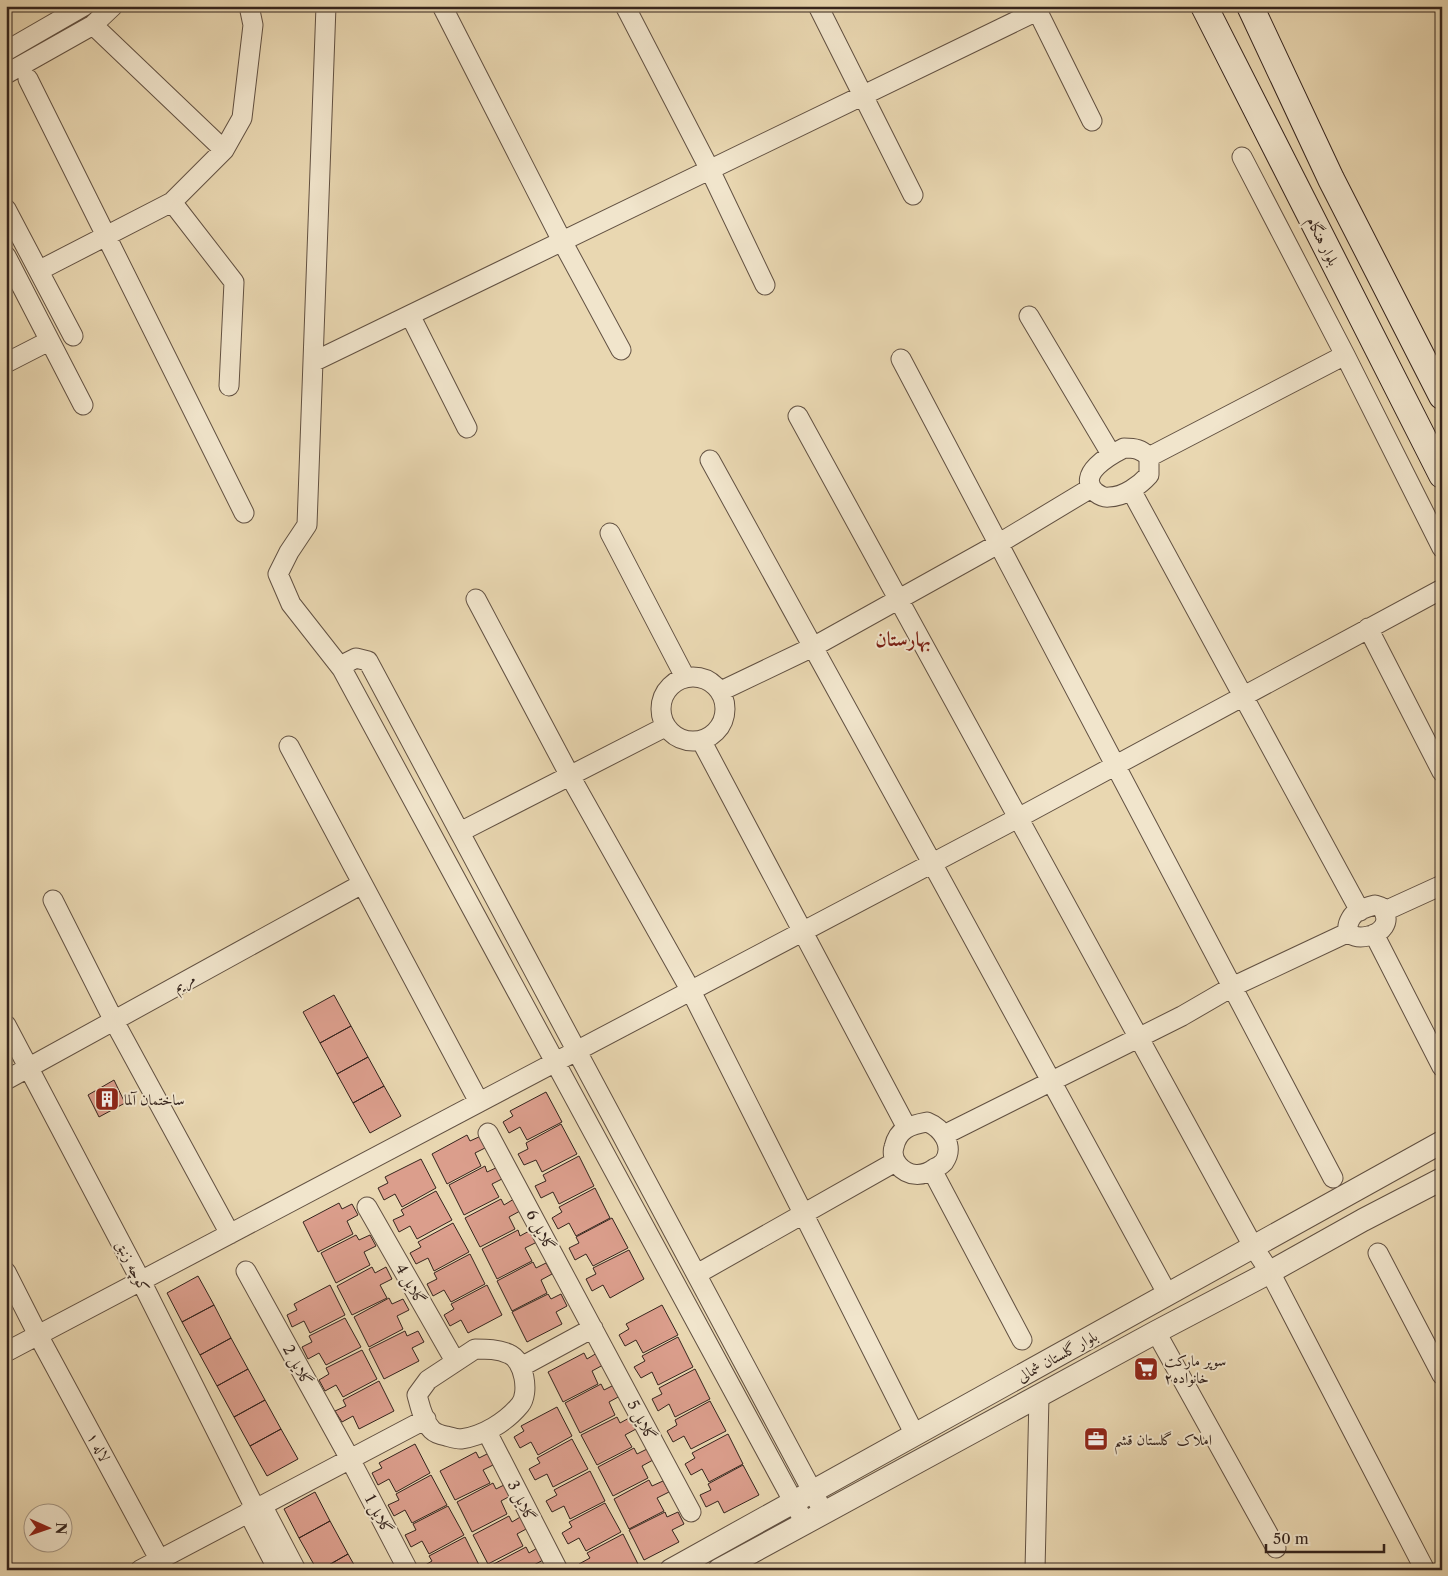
<svg xmlns="http://www.w3.org/2000/svg" width="1448" height="1576" font-family="'Libre Caslon Text',Amiri,serif">
<style>
.building{fill:#db9e8c;stroke:#35241d}
.lines{fill:none;stroke-linecap:round;stroke-linejoin:round}
.minor-casing{stroke:#625142;stroke-width:21}
.tertiary-casing{stroke:#625142;stroke-width:24}
.secondary-casing{stroke:#35241d;stroke-width:28}
.minor{stroke:#f1e5cc;stroke-width:19}
.tertiary{stroke:#f1e5cc;stroke-width:22}
.secondary{stroke:#f1e5cc;stroke-width:26}
.labels{text-anchor:middle;dominant-baseline:central;stroke-width:4;stroke-linejoin:round;paint-order:stroke}
.street-label{font-size:15px;fill:#35241d;stroke:#f1e5cc}
.poi-label{font-size:15px;fill:#35241d;stroke:#f1e5cc;text-anchor:start}
.district-label{font-size:20px;font-weight:bold;fill:#7a1f14;stroke:#f1e5cc}
</style>
<rect width="100%" height="100%" fill="#e9d7b1"/>
<filter id="stains"><feTurbulence type="fractalNoise" baseFrequency=".004" numOctaves="4"/><feColorMatrix values="0 0 0 0 .2 0 0 0 0 .09 0 0 0 0 .02 0 0 0 .5 -.17"/></filter>
<radialGradient id="worn" r=".72"><stop offset=".6" stop-color="#630" stop-opacity="0"/><stop offset="1" stop-color="#630" stop-opacity=".3"/></radialGradient>
<path class="building" d="M334,995L351,1026L320,1043L303,1012Z
M351,1026L368,1057L337,1074L320,1043Z
M368,1057L384,1086L353,1103L337,1074Z
M114,1080L125,1103L99,1117L88,1095Z
M384,1086L401,1116L370,1133L353,1103Z
M546,1092L562,1122L527,1140L520,1127L509,1133L503,1122L513,1116L510,1111Z
M561,1124L577,1154L542,1172L536,1160L524,1165L518,1154L528,1149L526,1143Z
M467,1135L470,1141L481,1136L487,1147L475,1153L481,1166L447,1184L432,1154Z
M579,1156L594,1186L559,1204L553,1192L541,1198L535,1186L546,1181L543,1175Z
M421,1159L436,1188L402,1207L395,1194L384,1200L378,1188L388,1183L385,1177Z
M485,1166L487,1172L498,1167L504,1178L492,1184L499,1197L464,1215L449,1185Z
M595,1188L610,1218L576,1236L569,1223L558,1229L552,1218L562,1212L559,1207Z
M436,1191L452,1220L417,1239L410,1226L399,1232L393,1220L404,1215L401,1210Z
M501,1199L504,1205L514,1199L520,1211L509,1217L515,1229L480,1247L465,1218Z
M339,1203L342,1209L352,1204L358,1215L347,1221L353,1234L318,1252L303,1222Z
M612,1218L628,1248L593,1266L586,1254L575,1260L569,1248L579,1243L576,1237Z
M453,1223L469,1252L434,1271L428,1258L416,1264L410,1253L421,1247L418,1242Z
M518,1230L520,1236L531,1230L537,1242L525,1248L532,1261L497,1279L482,1249Z
M356,1235L359,1240L370,1235L376,1246L364,1252L370,1265L336,1283L321,1253Z
M629,1250L644,1279L610,1298L603,1285L592,1291L586,1279L596,1274L593,1268Z
M470,1254L485,1284L451,1302L444,1290L433,1296L427,1284L437,1279L434,1273Z
M533,1262L536,1268L546,1263L552,1274L541,1280L547,1293L512,1311L497,1281Z
M372,1267L375,1273L386,1267L392,1279L380,1285L387,1298L352,1315L337,1286Z
M198,1276L214,1305L182,1322L167,1293Z
M330,1285L345,1315L310,1333L304,1321L292,1327L287,1315L297,1310L294,1304Z
M487,1285L502,1315L468,1333L461,1320L450,1326L444,1315L454,1309L451,1304Z
M548,1294L551,1299L561,1294L567,1306L556,1312L562,1324L527,1342L512,1312Z
M389,1298L392,1304L403,1299L409,1310L397,1316L403,1329L369,1347L354,1317Z
M214,1305L231,1338L200,1355L182,1322Z
M662,1305L678,1335L643,1353L636,1340L625,1346L619,1335L629,1329L626,1324Z
M345,1318L361,1347L326,1365L319,1353L308,1359L302,1347L312,1342L309,1336Z
M405,1331L407,1336L418,1331L424,1342L412,1348L419,1361L384,1379L369,1349Z
M678,1337L693,1367L658,1385L652,1372L641,1378L634,1367L645,1361L642,1356Z
M231,1338L248,1369L217,1386L200,1355Z
M362,1350L377,1379L343,1397L336,1385L325,1391L319,1380L329,1374L326,1368Z
M584,1353L587,1359L597,1353L603,1365L592,1371L598,1384L563,1402L548,1372Z
M248,1369L265,1400L234,1417L217,1386Z
M695,1369L710,1399L675,1417L669,1404L658,1411L652,1399L662,1394L659,1388Z
M379,1381L394,1411L359,1429L353,1416L342,1422L335,1411L346,1406L343,1400Z
M601,1384L604,1390L614,1385L620,1396L609,1402L615,1415L580,1433L565,1403Z
M265,1400L281,1429L250,1446L234,1417Z
M710,1401L726,1431L691,1449L684,1436L673,1442L667,1431L677,1425L675,1420Z
M557,1407L572,1436L538,1455L531,1442L520,1448L514,1437L524,1431L521,1426Z
M617,1417L620,1423L631,1417L636,1429L625,1435L632,1447L597,1465L581,1435Z
M281,1429L298,1459L267,1476L250,1446Z
M728,1434L743,1464L709,1482L702,1469L691,1475L685,1464L695,1458L692,1453Z
M572,1439L588,1469L553,1487L547,1474L535,1480L529,1469L540,1463L537,1458Z
M415,1444L430,1473L396,1492L389,1479L378,1485L372,1473L382,1468L379,1463Z
M634,1448L637,1454L647,1449L653,1460L642,1466L648,1478L613,1496L598,1467Z
M476,1452L479,1458L489,1453L495,1464L483,1470L490,1483L455,1500L440,1471Z
M743,1465L759,1495L724,1513L718,1501L706,1507L700,1495L711,1490L708,1484Z
M590,1471L605,1501L570,1519L564,1506L552,1512L546,1501L557,1495L554,1490Z
M431,1475L447,1505L412,1523L405,1510L394,1516L388,1505L399,1500L396,1494Z
M649,1480L652,1486L663,1481L669,1492L657,1498L664,1511L629,1529L614,1499Z
M493,1483L496,1489L506,1484L512,1495L501,1501L507,1514L472,1532L457,1502Z
M315,1492L330,1521L299,1538L284,1509Z
M605,1503L621,1532L586,1551L579,1538L568,1544L562,1533L572,1527L569,1522Z
M448,1506L464,1535L429,1554L422,1541L411,1547L405,1535L416,1530L413,1524Z
M665,1512L667,1517L678,1512L684,1524L672,1530L679,1542L644,1560L629,1530Z
M509,1516L512,1522L522,1516L528,1528L517,1534L523,1546L488,1564L473,1535Z
M330,1521L348,1554L320,1570H317L299,1538Z
M623,1534L638,1564L626,1570H583L579,1564L590,1558L587,1553Z
M465,1537L480,1567L474,1570H423L422,1567L432,1561L429,1556Z
M526,1547L529,1553L539,1547L545,1559L534,1565L536,1570H492L490,1566Z
M348,1554L357,1570H320Z"/>
<g class="lines">
<defs>
<path id="minor" d="M326,6L307,525L289,552L278,574L291,604L342,669L805,1523
M442,6L562,241L621,350
M625,6L710,170L765,285
M818,6L913,195
M1035,6L1092,121
M93,25L224,150
M6,51L84,6
M6,74L93,25L113,6
M28,79L244,513
M1242,157L1345,355L1442,548
M172,202L234,282L229,386
M6,209L73,336
M6,256L83,405
M40,270L172,202L224,150L242,118L253,25L249,6
M410,315L467,428
M1029,316L1111,454
M901,359L1333,1178
M313,362L1037,11
M6,363L49,341
M798,416L1254,1248L1270,1272L1425,1570
M1124,448C1135,448 1141,449 1149,457V475C1140,485 1124,497 1109,497C1104,498 1099,495 1095,492C1076,474 1110,455 1124,448Z
M1149,457L1345,355
M710,460L932,863L1168,1295
M1131,490L1360,911
M610,533L685,677
M476,599L570,776L691,991L915,1435
M1368,628L1442,772
M342,669L348,662L356,658L368,661L824,1513
M661 709a32 32 0 1 1 64 0a32 32 0 1 1-64 0Z
M721,691L813,647L998,544L1091,488
M702,742L907,1128
M289,746L479,1102
M460,832L665,727
M53,900L114,1021L230,1234
M1375,905L1381,907C1405,938 1332,950 1351,918C1355,911 1367,907 1375,905Z
M1385,911L1442,885
M1374,934L1442,1067
M6,1025L141,1281L255,1508
M6,1080L362,884
M927,1122C942,1128 955,1146 944,1162C942,1164 938,1167 935,1168C923,1177 908,1177 898,1165C894,1160 892,1153 894,1147C898,1129 910,1125 927,1122Z
M488,1133L691,1512
M944,1135L1182,1016L1232,987L1349,932
M932,1170L1022,1340
M367,1207L455,1361
M1378,1253L1442,1375
M246,1271L350,1459L408,1570
M6,1272L38,1335L165,1570
M697,1274L895,1162
M1156,1332L1276,1548
M475,1349C487,1349 498,1349 509,1354C524,1360 530,1393 520,1405C506,1422 483,1436 461,1439C456,1439 450,1437 446,1436C441,1435 435,1433 432,1430C423,1421 420,1406 417,1395L428,1380Z
M6,1352L1018,818L1442,589
M521,1367L593,1328
M487,1432L558,1570
M262,1505L296,1570
M248,1512L278,1570
M140,1570L426,1419
M1035,1570L1039,1396"/>
<path id="tertiary" d="M671,1570L1442,1142
M719,1570L1156,1332L1270,1272L1363,1220L1442,1179"/>
<path id="secondary" d="M1204,6L1442,475
M1250,6L1331,179L1442,396"/>
</defs>
<use href="#minor" class="minor-casing"/>
<use href="#tertiary" class="tertiary-casing"/>
<use href="#secondary" class="secondary-casing"/>
<use href="#minor" class="minor"/>
<use href="#tertiary" class="tertiary"/>
<use href="#secondary" class="secondary"/>
</g>
<defs>
<symbol id="building-square" viewBox="-11 -11 22 22"><rect x="-9" y="-9" width="18" height="18" rx="4" fill="#8f2418" stroke="#f1e5cc"/><path d="M-4-6H4V6H1V3H-1V6H-4ZM-2.5-4.3h1.7v1.8h-1.7ZM.8-4.3h1.7v1.8H.8ZM-2.5-1h1.7V.8h-1.7ZM.8-1h1.7V.8H.8Z" fill="#fff"/></symbol>
<symbol id="supermarket-square" viewBox="-11 -11 22 22"><rect x="-9" y="-9" width="18" height="18" rx="4" fill="#8f2418" stroke="#f1e5cc"/><path d="M-6-5.5h2.5l.6 2H6L4.5 2H-2.5L-4.4-4H-6ZM-1.5 3.2a1.3 1.3 0 1 0 .1 0ZM3 3.2a1.3 1.3 0 1 0 .1 0Z" fill="#fff"/></symbol>
<symbol id="office-square" viewBox="-11 -11 22 22"><rect x="-9" y="-9" width="18" height="18" rx="4" fill="#8f2418" stroke="#f1e5cc"/><path d="M-6-3h4V-5.5h4V-3h4V5H-6ZM-1-4.5V-3h2v-1.5ZM-6 0V1H6V0Z" fill="#fff"/></symbol>
</defs>
<g fill-rule="evenodd">
<use href="#building-square" x="93" y="1085" width="28" height="28"/>
<use href="#supermarket-square" x="1132" y="1355" width="28" height="28"/>
<use href="#office-square" x="1082" y="1425" width="28" height="28"/>
</g>
<g class="labels">
<g class="street-label">
<text transform="translate(1323 241) rotate(63)">بلوار هنگام</text>
<text transform="translate(184 982) rotate(-29)">مریم</text>
<text transform="translate(541 1230) rotate(62)">گلایل 6</text>
<text transform="translate(133 1266) rotate(63)">کوچه زنبق</text>
<text transform="translate(411 1284) rotate(60)">گلایل 4</text>
<text transform="translate(1057 1356) rotate(-29)">بلوار گلستان شمالی</text>
<text transform="translate(298 1365) rotate(61)">گلایل 2</text>
<text transform="translate(642 1420) rotate(62)">گلایل 5</text>
<text transform="translate(99 1447) rotate(62)">لاله ۱</text>
<text transform="translate(522 1501) rotate(63)">گلایل 3</text>
<text transform="translate(379 1514) rotate(62)">گلایل 1</text>
</g>
<g class="poi-label">
<text x="124" y="1099">ساختمان آلما</text>
<text x="1164" y="1360">سوپر ماركت<tspan x="1164" dy="17">خانواده٢</tspan></text>
<text x="1114" y="1439">املاک گلستان قشم</text>
</g>
<g class="district-label">
<text x="903" y="639">بهارستان</text>
</g>
</g>
<rect width="1448" height="1576" fill="none" stroke="#e9d7b1" stroke-width="25"/>
<rect x="8" y="8" width="1433" height="1561" fill="none" stroke="#35241d" stroke-width="2.5"/>
<rect x="12" y="12" width="1423" height="1551" fill="none" stroke="#35241d"/>
<g transform="translate(48 1528) rotate(92)"><circle r="24" fill="#f1e5cc" stroke="#a69886"/>
<path d="M0-4L9 19L0 12L-9 19Z" fill="#8f2418"/>
<text y="-8" font-size="14" font-weight="bold" text-anchor="middle" fill="#35241d">N</text>
</g>
<path d="M1266 1544v8h118v-8" fill="none" stroke="#35241d" stroke-width="2.5"/>
<text x="1273" y="1544" font-size="15" fill="#35241d" stroke="#f1e5cc" stroke-width="4" paint-order="stroke">50 m</text>
<rect width="100%" height="100%" filter="url(#stains)"/>
<rect width="100%" height="100%" fill="url(#worn)"/>
</svg>
